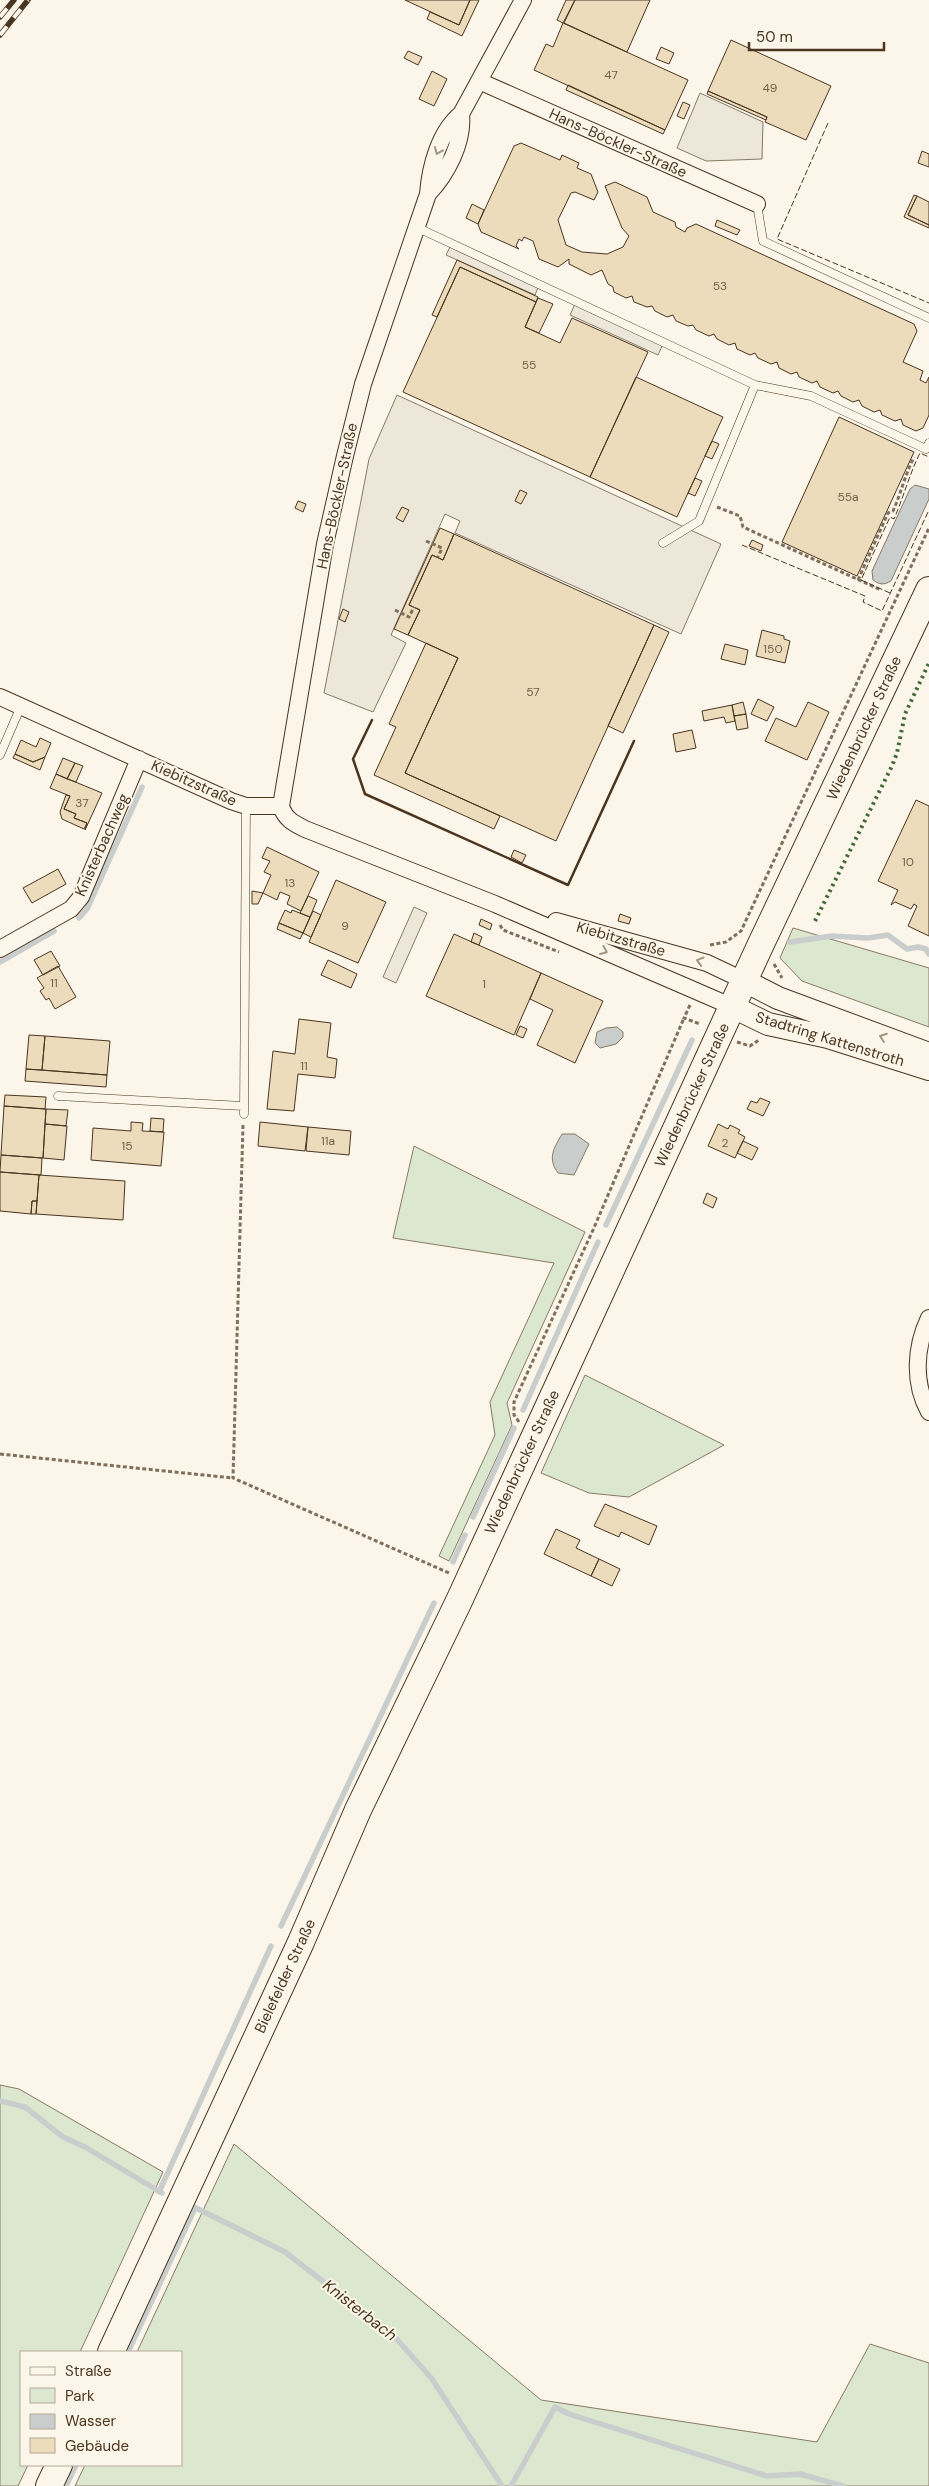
<svg xmlns="http://www.w3.org/2000/svg" width="929" height="2486" font-family="'DM Sans',sans-serif">
<style>
.green{fill:#dce7d0;stroke:#887966}
.parking{fill:#ede7d9;stroke:#887966}
.water{fill:#c9cecd;stroke:#887966}
.lines{fill:none;stroke-linecap:round;stroke-linejoin:round}
.stream{stroke:#c9cecd;stroke-width:5.5}
.building{fill:#ecdcbc;stroke:#4a3520}
.service-casing{stroke:#4a3520;stroke-width:9}
.minor-casing{stroke:#4a3520;stroke-width:18}
.secondary-casing{stroke:#4a3520;stroke-width:24}
.primary-casing{stroke:#4a3520;stroke-width:28}
.path{stroke:#7f6f5c;stroke-width:3;stroke-dasharray:4 2.5;stroke-linecap:butt}
.service{stroke:#fbf6e9;stroke-width:8}
.minor{stroke:#fbf6e9;stroke-width:16}
.secondary{stroke:#fbf6e9;stroke-width:22}
.primary{stroke:#fbf6e9;stroke-width:26}
.rail-casing{stroke:#4a3520;stroke-width:5.5}
.rail{stroke:#fbf6e9;stroke-width:4;stroke-dasharray:11;stroke-linecap:butt}
.hedge{stroke:#436837;stroke-width:4;stroke-dasharray:2.5 4;stroke-linecap:butt}
.fence{stroke:#4a3520;stroke-width:1;stroke-dasharray:6 2.5;stroke-linecap:butt}
.wall{stroke:#4a3520;stroke-width:2.5}
.oneway{stroke:#a29684}
.labels{text-anchor:middle;dominant-baseline:central;stroke-width:4;stroke-linejoin:round;paint-order:stroke}
.number-label{font-size:12px;fill:#725f47}
.street-label{font-size:15px;fill:#4a3520;stroke:#fbf6e9}
.water-label{font-size:16px;font-style:italic;fill:#4a3520;stroke:#fbf6e9}
</style>
<rect width="100%" height="100%" fill="#fbf6e9"/>
<path class="green" d="M793,928L929,968V1027L802,981L780,958Z
M414,1146L585,1232L507,1403L512,1425L449,1561L439,1556L495,1435L490,1402L554,1263L393,1238Z
M585,1375L724,1445L629,1497L589,1493L541,1473Z
M0,2085L19,2089L163,2172L80,2352H21V2465H28L18,2486H0Z
M234,2144L541,2400L817,2442L870,2344L929,2363V2486H75L85,2465H181V2352H137Z"/>
<path class="parking" d="M700,93L763,122L762,159L706,161L677,148Z
M451,245L539,285L535,295L446,255Z
M575,304L663,344L658,355L570,315Z
M397,395L721,544L681,634L455,533L460,521L445,514L391,635L406,643L373,712L324,693L369,459Z
M414,907L427,913L396,983L383,977Z"/>
<path class="water" d="M915,485L929,489V499L891,581C884,585 880,585 873,580L872,571L910,489Z
M617,1027L623,1032V1037L616,1044L600,1048L595,1043L597,1032L606,1028Z
M562,1134H575L589,1144L574,1175L558,1173C547,1158 554,1148 562,1134Z"/>
<g class="lines">
<path class="stream" d="M79,918L87,909L142,787
M790,942L832,936L868,938L888,935L907,949L918,947L926,949L929,954
M0,962L54,931
M606,1225L692,1040
M523,1410L598,1242
M473,1517L514,1428
M453,1562L465,1535
M281,1926L434,1603
M0,2101L25,2107L63,2137L85,2147L162,2193
M159,2192L271,1946
M192,2206L285,2252L395,2337L432,2379L502,2486
M128,2352L195,2208
M66,2486L76,2465
M511,2486L555,2407L569,2414L767,2476L800,2474L843,2486"/>
</g>
<path class="building" d="M405,0H470L459,25Z
M470,0H479L462,36L427,19L430,12L459,25Z
M566,0H575L563,23L557,20Z
M575,0H650L627,52L564,23Z
M563,23L688,80L665,130L534,70L546,44L553,47Z
M731,40L831,86L806,140L765,122L767,117L708,91Z
M661,47L674,53L669,64L656,59Z
M408,51L422,57L418,65L404,58Z
M432,71L447,79L434,106L419,99Z
M568,85L665,130L663,134L566,90Z
M708,91L767,117L766,120L707,94Z
M683,102L690,105L684,119L677,116Z
M521,143L560,160L562,155L579,163L577,168L591,174L598,192L594,200L575,192L571,193L558,220L566,245L582,252L607,254L623,247L629,236L622,228L605,186L615,182L647,197L653,212L675,222L676,227L685,232L687,228L696,224L914,324L917,331L903,362L923,371L920,380L926,383L929,377V415L923,428L916,431L903,425L901,419L895,421L882,415L880,410L874,412L862,406L859,400L853,402L841,396L838,391L833,393L820,387L817,381L812,383L799,377L797,372L791,374L779,368L777,362L771,364L758,358L755,353L750,355L737,349L735,343L729,345L717,339L714,334L709,336L696,330L693,325L688,326L676,321L673,315L667,317L655,311L652,306L647,307L634,302L632,296L626,298L614,292L613,287L608,284L602,270L591,275L569,264V259L558,267L539,259L533,241L524,237L522,241L519,239L516,246L519,249L481,232L478,224L514,146Z
M922,151L929,154V167L918,163Z
M914,195L917,196L908,215L929,225V228L904,217Z
M917,196L929,202V225L908,215Z
M472,204L484,210L478,224L466,218Z
M717,220L740,230L737,235L715,226Z
M457,260L538,297L536,302L460,267L437,317L432,315Z
M460,267L536,302L525,327L560,343L572,318L648,352L590,477L403,392Z
M538,298L553,304L539,333L525,327Z
M636,377L723,417L677,517L590,477Z
M839,417L914,452L857,576L782,542Z
M712,441L719,444L712,459L705,456Z
M695,478L702,481L695,496L688,493Z
M520,490L527,493L521,504L515,501Z
M298,501L306,504L303,512L295,508Z
M402,507L409,510L403,522L396,518Z
M440,528L454,534L443,560L432,555L409,605L420,610L408,635L394,629Z
M454,534L654,625L556,841L405,773L458,658L408,635L420,610L409,605L432,555L443,560Z
M752,540L763,545L761,551L749,546Z
M343,609L349,612L345,622L339,619Z
M654,625L669,632L623,733L608,726Z
M762,630L784,636V639L790,641L785,663L756,656Z
M426,643L458,658L405,773L500,816L494,829L374,775L396,727L389,724Z
M725,644L748,650L745,665L721,659Z
M758,699L774,707L767,721L751,714Z
M743,702L746,714L734,716L732,705Z
M808,702L829,712L807,760L765,741L776,718L796,727Z
M732,705L735,721L726,723L724,717L704,721L702,711Z
M746,714L748,728L737,730L734,716Z
M692,730L696,748L676,752L673,734Z
M40,738L51,743L45,757L33,762L15,754L21,740L36,747Z
M15,754L33,762L45,757L40,770L13,758Z
M63,758L75,763L67,779L56,774Z
M75,763L83,766L76,782L67,779Z
M56,774L102,793L85,830L87,823L74,818L76,814L64,809L70,796L50,788Z
M66,795L70,796L64,809L76,814L74,818L87,823L84,829L62,819L60,812Z
M916,800L929,806V936L908,926L917,906L914,904L911,909L895,902L891,905L898,890L878,881Z
M267,847L319,872L301,911L287,904L290,896L280,892L277,900L263,893L271,875L264,872L270,861L262,858Z
M514,850L526,855L522,863L511,857Z
M58,869L66,884L32,903L23,888Z
M336,880L386,902L358,963L309,942Z
M252,891L263,893L258,904H252Z
M308,896L317,900L310,917L300,913Z
M285,910L291,913L292,910L310,917L303,933L279,923Z
M313,911L321,915L311,937L303,933Z
M620,914L631,918L629,924L618,921Z
M481,919L492,924L490,930L479,925Z
M279,923L303,933L300,939L277,929Z
M474,933L482,937L479,945L471,942Z
M454,934L541,973L514,1035L426,996Z
M51,951L60,966L43,975L34,960Z
M328,960L357,974L351,988L321,975Z
M58,966L76,997L55,1009L49,998L46,1000L40,991L44,988L37,978Z
M541,973L603,1001L575,1063L537,1045L553,1010L530,999Z
M299,1019L331,1023L327,1057L337,1059L335,1078L298,1074L294,1111L267,1109L273,1051L295,1054Z
M520,1026L527,1029L523,1038L516,1035Z
M29,1035L45,1036L42,1070L26,1069Z
M45,1036L110,1041L107,1075L42,1070Z
M26,1069L107,1075L106,1087L25,1081Z
M5,1095L46,1097L45,1109L4,1106Z
M760,1098L770,1102L763,1116L747,1109L751,1101L757,1103Z
M4,1106L46,1109L43,1158L1,1155Z
M46,1109L68,1110L66,1126L45,1124Z
M151,1118L164,1119L163,1132L150,1131Z
M131,1122L143,1123L142,1131L164,1132L161,1166L91,1160L93,1128L131,1131Z
M260,1122L308,1127L305,1151L258,1146Z
M45,1124L67,1126L64,1160L43,1158Z
M718,1124L728,1129L730,1125L740,1130L738,1133L745,1137L735,1158L708,1146Z
M308,1127L351,1131L349,1155L306,1151Z
M743,1141L758,1148L752,1160L737,1153Z
M1,1155L42,1158L41,1175L0,1172Z
M0,1172L39,1175L37,1201H32L31,1214L0,1211Z
M39,1175L125,1181L123,1220L36,1214Z
M707,1193L717,1198L713,1208L703,1203Z
M32,1201H37L36,1214H31Z
M605,1504L657,1526L649,1545L621,1532L619,1537L594,1526Z
M556,1529L580,1540L576,1548L599,1559L591,1576L544,1554Z
M599,1559L620,1569L612,1586L591,1576Z"/>
<g class="lines">
<defs>
<path id="service" d="M757,204L763,241L929,318
M416,227L755,385L699,521L663,543
M755,385L811,396L926,449L929,443
M0,755L21,706
M58,1096L243,1106
M244,1114L246,806"/>
<path id="minor" d="M523,0L461,114C439,132 430,167 428,194L363,384L345,456L325,544L281,806C285,819 293,823 305,829L495,904L733,1007
M479,81L757,204
M428,194C447,174 464,142 461,114
M0,697L231,801L246,806H281
M556,921L707,963L745,981
M0,949L71,909L81,897L139,759
M929,1318C915,1347 913,1383 929,1412"/>
<path id="secondary" d="M745,981L778,998L929,1054
M733,1007L768,1024L828,1037L929,1069"/>
<path id="primary" d="M111,2352L301,1942L358,1810L459,1601L760,946L929,590
M49,2486L59,2465"/>
</defs>
<use href="#service" class="service-casing"/>
<use href="#minor" class="minor-casing"/>
<use href="#secondary" class="secondary-casing"/>
<use href="#primary" class="primary-casing"/>
<path class="path" d="M717,507L740,516L743,527L881,590
M426,541L442,548L438,557
M858,580L888,513L893,511C901,493 905,475 914,457
M395,610L409,617L414,607
M500,925L503,930L559,952
M710,945L726,942L741,931L929,528
M774,964L782,978
M690,1005L684,1018L700,1024
M737,1042L750,1046L759,1040
M243,1125L233,1478L449,1573
M519,1422L514,1415V1402L593,1230L684,1018
M0,1454L233,1478"/>
<use href="#service" class="service"/>
<use href="#minor" class="minor"/>
<use href="#secondary" class="secondary"/>
<use href="#primary" class="primary"/>
<defs>
<path id="rail" d="M0,17L14,0
M0,35L28,0"/>
</defs>
<use href="#rail" class="rail-casing"/>
<use href="#rail" class="rail"/>
<path class="hedge" d="M815,921L892,766L897,753L905,714L929,663"/>
<path class="fence" d="M828,123L777,239L929,303
M742,545L865,596L863,602L882,611L929,510
M890,593L861,580L890,517L894,519C904,496 909,475 920,453L929,457"/>
<path class="wall" d="M372,720L353,759L365,794L568,885L634,741"/>
</g>
<defs><path id="oneway-chevron" d="M-2-3.5L2.5 0L-2 3.5" fill="none" stroke-width="1.6" stroke-linecap="round" stroke-linejoin="round" transform="scale(1.25)"/></defs>
<g class="oneway">
<use href="#oneway-chevron" transform="translate(438 151) rotate(112)"/>
<use href="#oneway-chevron" transform="translate(604 951) rotate(23)"/>
<use href="#oneway-chevron" transform="translate(700 961) rotate(-164)"/>
<use href="#oneway-chevron" transform="translate(883 1037) rotate(-160)"/>
</g>
<g class="labels">
<g class="number-label">
<text x="611" y="75">47</text>
<text x="770" y="88">49</text>
<text x="720" y="286">53</text>
<text x="529" y="365">55</text>
<text x="848" y="497">55a</text>
<text x="773" y="649">150</text>
<text x="533" y="692">57</text>
<text x="82" y="803">37</text>
<text x="908" y="862">10</text>
<text x="290" y="883">13</text>
<text x="345" y="926">9</text>
<text x="54" y="983">11</text>
<text x="484" y="984">1</text>
<text x="304" y="1066">11</text>
<text x="328" y="1141">11a</text>
<text x="725" y="1143">2</text>
<text x="127" y="1146">15</text>
</g>
<g class="street-label">
<text transform="translate(618 143) rotate(24)">Hans-Böckler-Straße</text>
<text transform="translate(337 496) rotate(-78)">Hans-Böckler-Straße</text>
<text transform="translate(864 728) rotate(-65)">Wiedenbrücker Straße</text>
<text transform="translate(194 783) rotate(24)">Kiebitzstraße</text>
<text transform="translate(102 845) rotate(-66)">Knisterbachweg</text>
<text transform="translate(621 939) rotate(16)">Kiebitzstraße</text>
<text transform="translate(830 1039) rotate(17)">Stadtring Kattenstroth</text>
<text transform="translate(692 1095) rotate(-65)">Wiedenbrücker Straße</text>
<text transform="translate(522 1462) rotate(-65)">Wiedenbrücker Straße</text>
<text transform="translate(285 1976) rotate(-65)">Bielefelder Straße</text>
</g>
<g class="water-label">
<text transform="translate(360 2310) rotate(38)">Knisterbach</text>
</g>
</g>
<rect x="20" y="2351" width="162" height="115" fill="#fbf6e9" stroke="#b4a999"/>
<rect x="30" y="2367" width="25" height="8" fill="#fbf6e9" stroke="#b4a999"/>
<text x="65" y="2376" font-size="15" fill="#4a3520">Straße</text>
<rect x="30" y="2388" width="25" height="15" fill="#dce7d0" stroke="#b4a999"/>
<text x="65" y="2401" font-size="15" fill="#4a3520">Park</text>
<rect x="30" y="2414" width="25" height="15" fill="#c9cecd" stroke="#b4a999"/>
<text x="65" y="2426" font-size="15" fill="#4a3520">Wasser</text>
<rect x="30" y="2438" width="25" height="15" fill="#ecdcbc" stroke="#b4a999"/>
<text x="65" y="2451" font-size="15" fill="#4a3520">Gebäude</text>
<path d="M749 42v8h135v-8" fill="none" stroke="#4a3520" stroke-width="2.5"/>
<text x="756" y="42" font-size="15" fill="#4a3520" stroke="#fbf6e9" stroke-width="4" paint-order="stroke">50 m</text>
</svg>
